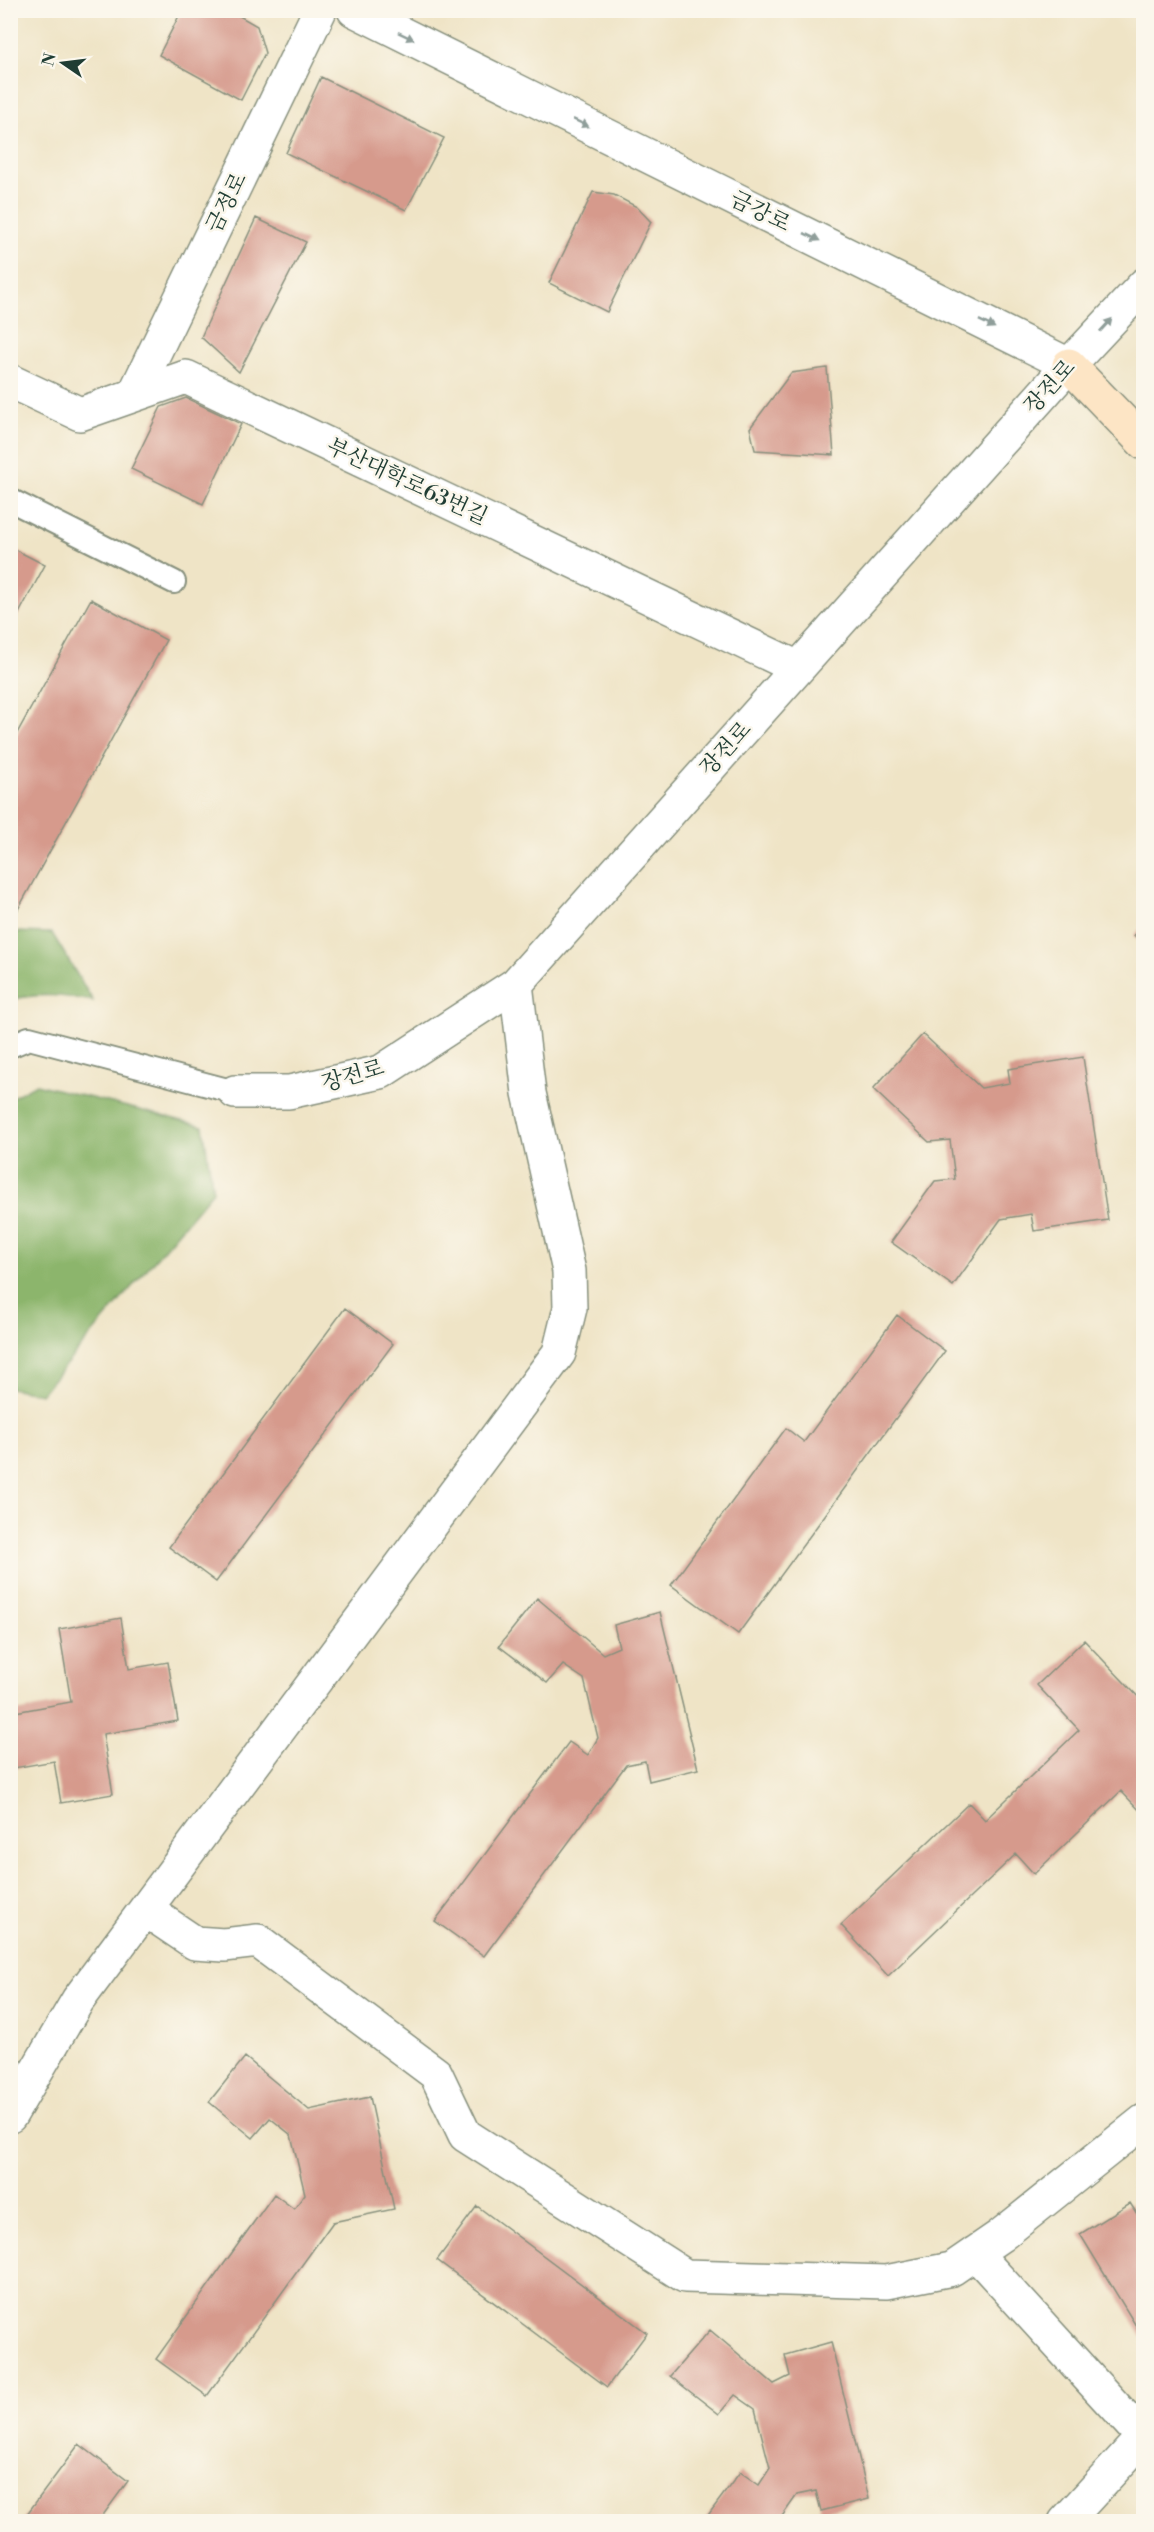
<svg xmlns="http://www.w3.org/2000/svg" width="1154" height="2532" font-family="'Libre Bodoni','Noto Serif KR',serif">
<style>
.forest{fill:#8cb56c;stroke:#567950;stroke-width:1.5}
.building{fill:#d69a8c}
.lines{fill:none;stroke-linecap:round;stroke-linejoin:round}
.service-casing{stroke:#87907d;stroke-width:26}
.minor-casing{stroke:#87907d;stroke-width:36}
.tertiary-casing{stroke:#87907d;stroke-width:36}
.secondary-casing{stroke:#87907d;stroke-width:36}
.service{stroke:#fff;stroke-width:22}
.minor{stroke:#fff;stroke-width:33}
.tertiary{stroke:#fff;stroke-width:33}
.secondary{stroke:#fde5c5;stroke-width:33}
.oneway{fill:#8f9e9a}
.labels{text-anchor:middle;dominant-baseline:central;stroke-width:5;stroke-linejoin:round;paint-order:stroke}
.street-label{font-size:22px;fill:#1f3d34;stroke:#fbf7ec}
</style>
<rect width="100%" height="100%" fill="#fbf7ec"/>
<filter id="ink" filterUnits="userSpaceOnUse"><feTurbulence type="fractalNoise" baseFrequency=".0167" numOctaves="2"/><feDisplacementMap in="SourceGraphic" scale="12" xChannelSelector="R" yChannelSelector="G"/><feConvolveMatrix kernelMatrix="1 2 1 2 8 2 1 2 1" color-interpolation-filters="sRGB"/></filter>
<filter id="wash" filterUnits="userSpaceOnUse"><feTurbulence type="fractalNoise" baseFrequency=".008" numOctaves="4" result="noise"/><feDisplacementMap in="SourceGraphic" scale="24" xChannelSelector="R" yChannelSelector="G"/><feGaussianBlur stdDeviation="1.35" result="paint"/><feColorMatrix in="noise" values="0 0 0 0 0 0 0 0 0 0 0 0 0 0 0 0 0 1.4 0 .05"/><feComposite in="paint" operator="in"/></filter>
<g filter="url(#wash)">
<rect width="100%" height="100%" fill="#efe4c6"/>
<path class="forest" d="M11,932L52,933L93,1001C65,996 38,992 11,1000Z
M36,1084L203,1126L213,1191L41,1394L10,1388L11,1098Z"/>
<g id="blocks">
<path class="building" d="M182,10H229L257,26L265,53L241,100L159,55Z
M321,77L444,138L406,210L286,153Z
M593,192L614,195L637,207L651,222L607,312L549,283Z
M256,218L306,242L239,372L201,337Z
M827,368L834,455L755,450L750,428L791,373Z
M186,398L241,424L203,504L131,469L161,407Z
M10,547L45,565L10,630Z
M91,599L166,640L17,911L10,908V746Z
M1144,926V945L1134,935Z
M923,1034L981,1088L1010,1083L1008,1069L1083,1057L1108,1220L1034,1231L1031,1214L1001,1219L953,1286L891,1242L935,1181L955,1179L950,1140L929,1142L873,1089Z
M345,1308L393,1344L216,1582L169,1547Z
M897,1315L945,1351L738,1634L671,1585L786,1428L804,1442Z
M537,1598L603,1654L619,1647L614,1625L660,1612L698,1769L649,1781L645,1761L626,1765L484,1956L435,1921L569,1742L588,1755L598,1738L584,1679L563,1665L547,1683L499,1646Z
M121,1618L129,1669L168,1662L178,1721L103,1734L113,1794L61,1803L54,1761L14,1768L10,1747V1713L71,1702L59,1629Z
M1084,1640L1144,1703V1815L1121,1791L1034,1874L1016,1854L888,1976L841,1925L969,1803L985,1820L1079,1730L1037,1685Z
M245,2057L309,2110L370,2097L394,2209L333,2222L207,2396L156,2359L274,2194L294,2209L305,2194L291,2135L270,2118L253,2138L209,2102Z
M1130,2203L1144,2225V2339L1080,2234Z
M477,2206L647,2333L607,2387L437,2260Z
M710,2330L774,2384L790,2376L785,2355L831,2342L869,2499L821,2511L816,2491L797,2495L778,2522H703L740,2472L759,2485L770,2468L755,2409L735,2395L719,2414L670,2376Z
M79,2444L128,2481L98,2522H21Z"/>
</g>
</g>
<g filter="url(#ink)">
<use href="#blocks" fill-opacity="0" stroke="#87907d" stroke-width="1.5"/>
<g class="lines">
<defs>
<path id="service" d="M10,500L174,582
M10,1046L29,1038L235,1092"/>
<path id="minor" d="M10,381L80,414L186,377L798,668
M134,395L320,10
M235,1092H289L381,1072L516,984L1069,365
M146,1910L195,1943L224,1945L258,1941L436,2074L465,2135L685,2276L886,2282L952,2269L1000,2236L1144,2121
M10,2116L78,2000L559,1353L570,1308L569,1271L529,1093L516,984
M975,2253L1142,2436
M1065,2522L1144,2436"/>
<path id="tertiary" d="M354,10L1069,365L1144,285"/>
<path id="secondary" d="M1069,365L1144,443"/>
</defs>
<use href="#service" class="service-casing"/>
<use href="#minor" class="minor-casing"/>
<use href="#tertiary" class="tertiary-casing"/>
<use href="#secondary" class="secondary-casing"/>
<use href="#service" class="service"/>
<use href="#minor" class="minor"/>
<use href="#tertiary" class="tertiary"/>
<use href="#secondary" class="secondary"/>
</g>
<defs><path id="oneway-solid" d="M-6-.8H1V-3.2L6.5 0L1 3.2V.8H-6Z" transform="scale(1.5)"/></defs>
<g class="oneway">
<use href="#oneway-solid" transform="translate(406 36) rotate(26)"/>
<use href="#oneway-solid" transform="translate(581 123) rotate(26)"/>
<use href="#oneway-solid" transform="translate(812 237) rotate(26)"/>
<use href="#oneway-solid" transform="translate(987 324) rotate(26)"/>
<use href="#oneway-solid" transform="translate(1106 325) rotate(-47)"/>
</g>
</g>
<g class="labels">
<g class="street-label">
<text transform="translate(227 203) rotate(-64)">금정로</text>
<text transform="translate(760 212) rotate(26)">금강로</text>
<text transform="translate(1050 387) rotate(-48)">장전로</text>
<text transform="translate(407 482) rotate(25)">부산대학로63번길</text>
<text transform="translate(726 749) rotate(-48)">장전로</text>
<text transform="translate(353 1076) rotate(-16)">장전로</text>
</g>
</g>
<rect width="1154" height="2532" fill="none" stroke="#fbf7ec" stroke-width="36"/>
<g transform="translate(63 63) rotate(284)" stroke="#fbf7ec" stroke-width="4.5" paint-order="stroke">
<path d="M0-4.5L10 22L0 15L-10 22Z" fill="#1f3d34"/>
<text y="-9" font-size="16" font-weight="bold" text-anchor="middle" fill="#1f3d34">N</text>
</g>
</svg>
